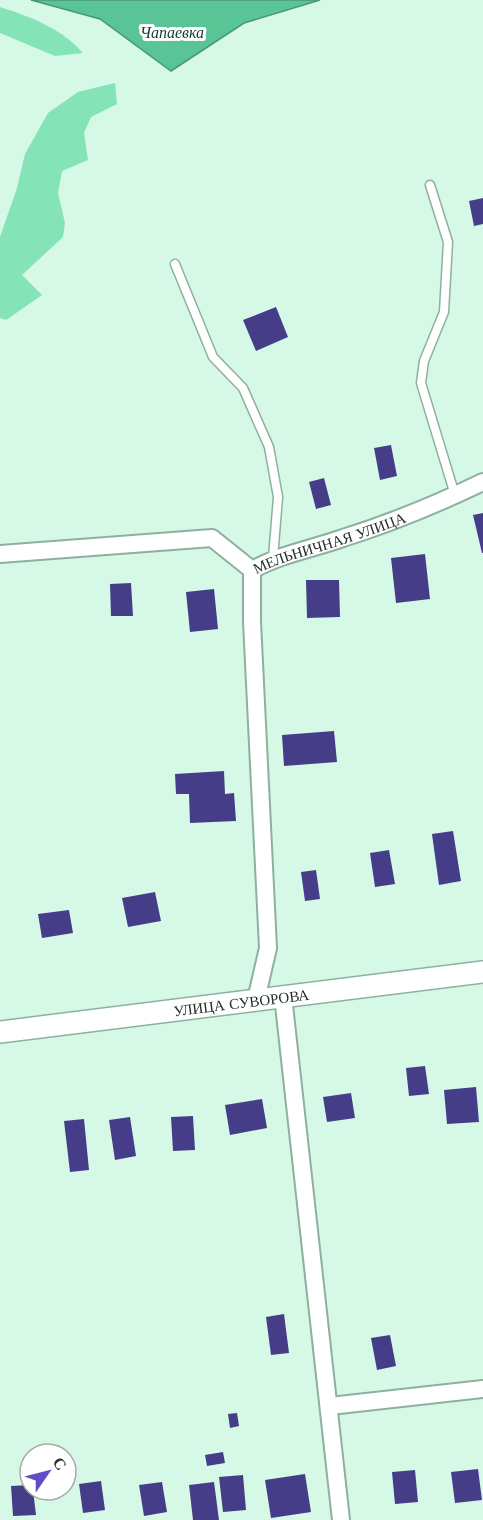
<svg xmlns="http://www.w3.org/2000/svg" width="483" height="1520" font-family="'Libre Baskerville',serif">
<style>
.green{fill:#84e3b7}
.water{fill:#59c496;stroke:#489875;stroke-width:1.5}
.building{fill:#463d88}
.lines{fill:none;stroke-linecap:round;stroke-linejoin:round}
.service-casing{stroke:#8eb09e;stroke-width:11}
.minor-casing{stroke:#8eb09e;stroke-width:20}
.tertiary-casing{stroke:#8eb09e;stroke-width:24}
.service{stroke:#fff;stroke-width:8}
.minor{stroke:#fff;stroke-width:16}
.tertiary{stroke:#fff;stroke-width:21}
.labels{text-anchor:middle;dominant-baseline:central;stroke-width:6;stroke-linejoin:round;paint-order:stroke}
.street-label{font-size:15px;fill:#223029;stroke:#fff}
.water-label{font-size:16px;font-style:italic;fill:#0f3d2a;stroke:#fff}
</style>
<rect width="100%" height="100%" fill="#d5f9e6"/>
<path class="green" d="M0,7C31,17 61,28 83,53L55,56L0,33Z
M115,83L117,104L91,117L84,133L88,160L62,171L58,193L65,223L63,237L22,275L42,295L6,320L0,318V237L17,188L25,154L48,113L78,92Z"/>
<path class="water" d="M31,0H320L244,23L171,71L100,19Z"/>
<path class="building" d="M483,198V224L474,226L469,201Z
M276,307L288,337L256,351L243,320Z
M391,445L397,476L380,480L374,448Z
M324,478L331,505L316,509L309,482Z
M483,513V553H482L473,515Z
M425,554L430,599L396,603L391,558Z
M306,580H339L340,617L307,618Z
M131,583L133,616H111L110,584Z
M214,589L218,629L190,632L186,592Z
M334,731L337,762L284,766L282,735Z
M224,771L225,794L234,793L236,821L190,823L189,794H176L175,774Z
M453,831L461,881L439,885L432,834Z
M389,850L395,884L375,887L370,853Z
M316,870L320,899L305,901L301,872Z
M155,892L161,921L128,927L122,898Z
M69,910L73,933L42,938L38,914Z
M425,1066L429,1094L409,1096L406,1068Z
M476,1087L479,1122L447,1124L444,1090Z
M351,1093L355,1118L327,1122L323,1097Z
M262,1099L267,1128L230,1135L225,1105Z
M193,1116L195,1150L173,1151L171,1117Z
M130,1117L136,1156L115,1160L109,1120Z
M84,1119L89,1170L70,1172L64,1121Z
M284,1314L289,1353L271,1355L266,1317Z
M390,1335L396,1366L377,1370L371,1338Z
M237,1413L239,1426L230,1428L228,1414Z
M223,1452L225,1463L207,1466L205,1455Z
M478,1469L482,1500L455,1503L451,1472Z
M415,1470L418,1502L395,1504L392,1472Z
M305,1474L311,1512L271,1518L265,1480Z
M243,1475L246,1510L223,1512L219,1477Z
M101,1481L105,1510L83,1513L79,1484Z
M162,1482L167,1512L144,1516L139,1485Z
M214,1482L219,1520H193L189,1485Z
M30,1485V1490H33L36,1515L13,1516L11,1486Z"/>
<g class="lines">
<defs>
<path id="service" d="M430,185L448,242L444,312L424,361L421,383L455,495
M175,264L213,357L243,388L269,447L278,497L273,558"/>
<g id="minor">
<path d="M0,554L212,538L252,570"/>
<path d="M252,570V622L268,948L256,1000"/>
<path id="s1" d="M252,570C281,554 312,549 343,538C391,523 437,504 483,482"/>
<path d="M283,996L341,1520"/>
<path d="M330,1406L483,1389"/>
</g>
<g id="tertiary">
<path id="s2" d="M0,1032L483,972"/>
</g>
</defs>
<use href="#service" class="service-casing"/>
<use href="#minor" class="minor-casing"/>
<use href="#tertiary" class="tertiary-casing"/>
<use href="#service" class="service"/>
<use href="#minor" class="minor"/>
<use href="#tertiary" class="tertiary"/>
</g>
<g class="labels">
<g class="street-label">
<text stroke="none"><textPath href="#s1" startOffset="82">МЕЛЬНИЧНАЯ УЛИЦА</textPath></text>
<text stroke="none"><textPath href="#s2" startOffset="243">УЛИЦА СУВОРОВА</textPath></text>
</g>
<g class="water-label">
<text x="172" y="32">Чапаевка</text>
</g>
</g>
<g transform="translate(48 1472) rotate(55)"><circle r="28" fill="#ffffff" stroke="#a7aca9" stroke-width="1.5"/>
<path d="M0-4.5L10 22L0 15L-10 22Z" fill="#614dc6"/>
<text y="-9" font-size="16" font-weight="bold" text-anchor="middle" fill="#223029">С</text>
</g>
</svg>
